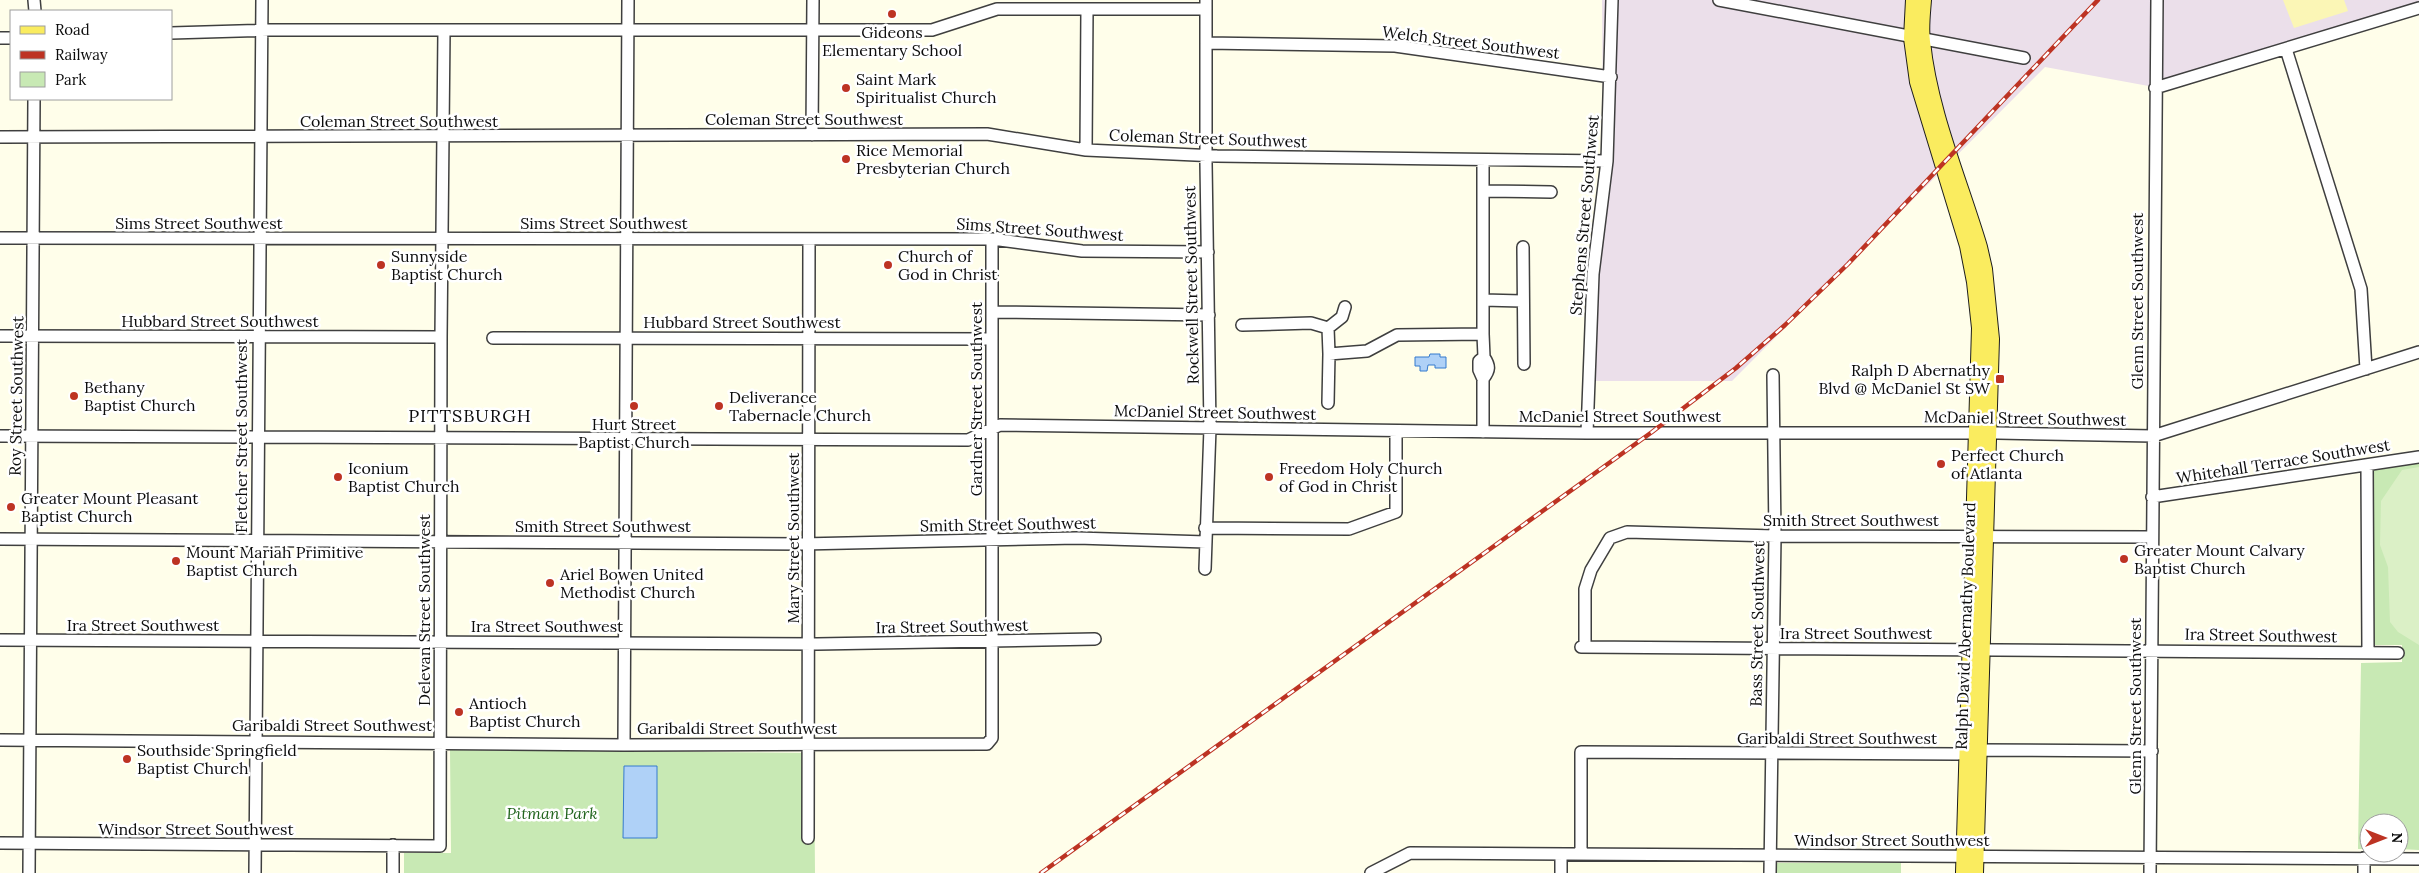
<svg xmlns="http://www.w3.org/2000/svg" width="2419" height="873" font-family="Lora,serif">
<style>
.industrial{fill:#ebdfea}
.green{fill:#c8e9b4}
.sand{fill:#fbf6b6}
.pitch{fill:#dbf0c6}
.water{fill:#afd1f7;stroke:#357ace}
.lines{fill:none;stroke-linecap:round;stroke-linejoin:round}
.minor-casing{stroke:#3f3f3f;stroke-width:14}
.major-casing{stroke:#1d1d1d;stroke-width:16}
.minor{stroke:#fff;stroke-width:11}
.major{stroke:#faec5f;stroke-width:14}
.rail-casing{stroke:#bd3323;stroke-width:4.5}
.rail{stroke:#fff;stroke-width:2.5;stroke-dasharray:8;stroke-linecap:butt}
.poi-dot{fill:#bd3323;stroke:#fff;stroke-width:2}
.labels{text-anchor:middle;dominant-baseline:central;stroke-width:5;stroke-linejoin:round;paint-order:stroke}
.poi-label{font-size:16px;fill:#0c0c0c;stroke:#fff;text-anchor:start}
.street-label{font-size:16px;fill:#0c0c0c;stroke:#fff}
.park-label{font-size:16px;font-style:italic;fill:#20641c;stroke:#fff}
.neighbourhood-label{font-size:18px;letter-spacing:1px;fill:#0c0c0c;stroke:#fff}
</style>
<rect width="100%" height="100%" fill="#fffeea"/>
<path class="industrial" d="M1602,0H2419V3L2154,87L2045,67L1732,381H1589L1603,158Z"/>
<path class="green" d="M2419,463V850L2399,849V823H2369V849H2358L2361,663L2402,662V645H2371L2372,470Z
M450,750L814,753L815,873H404V853H451Z
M1776,863H1901V873H1776Z"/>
<path class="sand" d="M2283,0H2344L2348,11L2294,28Z"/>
<path class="pitch" d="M2419,467V645L2398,632L2390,622L2388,567L2380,545L2381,501L2402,470Z"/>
<path class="water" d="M1430,354H1440V357H1446V368H1435V365H1428L1427,371H1420V366H1415V357H1429Z
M624,766H657V838H623Z"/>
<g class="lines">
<defs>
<path id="minor" d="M34,0L35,11
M1719,0L2024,58
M171,33L269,30H932L997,9H1206
M0,38H11
M1206,43L1395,46L1611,77
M2286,49L2361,289L2366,369
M2155,88L2419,8
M812,135L813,0
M0,137L987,134L1086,150L1217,156L1607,161
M1086,150L1087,9
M1485,191L1551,192
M0,238L992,239L1082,251L1208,252
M1523,247L1524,364
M1483,300L1522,301
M1345,307L1342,317L1328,328L1329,354L1367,351L1397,335L1483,334V160
M992,312L1209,315
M1242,325L1311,323L1328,328
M1483,334L1484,357
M0,336L441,337
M493,338L992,339
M1483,379C1490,370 1490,366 1484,357
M1328,403L1329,354
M1483,432V379L1479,370V361L1484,357
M1587,433L1593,274L1607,161L1612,0
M0,436L968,440L1000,425L1587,433H1998L2153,436L2419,352
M2367,465L2368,652
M2152,497L2419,457
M1205,528L1349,529L1396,512V431
M0,539L802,544L1077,538L1206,542
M1205,569L1210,428L1206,163V0
M0,640L817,644L1095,639
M1581,647L2398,653
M1585,647V589L1591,570L1610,538L1627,532L1775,536L2152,537
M0,740L624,745L987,744L992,738V239
M624,745L628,0
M808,838L809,239
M0,843L440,846L441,337L444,30
M393,845V873
M1561,854V873
M1581,854V752L1957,754L1979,750L2152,751
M2364,858V873
M29,873L34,99
M255,873L262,0
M1371,873L1410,853L2419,859
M1770,873L1775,536L1773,375
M2150,873L2157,0"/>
<path id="major" d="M1913,0L1911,38L1917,82L1967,246L1974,282L1979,328L1963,873
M1924,0C1923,14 1921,28 1923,42C1930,111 1960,180 1980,247L1985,269L1992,339L1976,873"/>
</defs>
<use href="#minor" class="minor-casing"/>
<use href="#major" class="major-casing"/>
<use href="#minor" class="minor"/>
<use href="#major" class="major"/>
<defs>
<path id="rail" d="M1041,873L1652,432L1736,368L1785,325L1848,264L2098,0"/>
</defs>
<use href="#rail" class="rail-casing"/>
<use href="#rail" class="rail"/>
</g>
<g class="poi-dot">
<circle cx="892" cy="14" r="5"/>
<circle cx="846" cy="88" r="5"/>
<circle cx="846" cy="159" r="5"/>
<circle cx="381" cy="265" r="5"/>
<circle cx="888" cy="265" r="5"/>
<rect x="1995" y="374" width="10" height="10" rx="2.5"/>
<circle cx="74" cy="396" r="5"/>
<circle cx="634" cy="406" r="5"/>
<circle cx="719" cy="406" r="5"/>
<circle cx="1941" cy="464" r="5"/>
<circle cx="338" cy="477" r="5"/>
<circle cx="1269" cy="477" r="5"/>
<circle cx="11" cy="507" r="5"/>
<circle cx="2124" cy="559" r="5"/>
<circle cx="176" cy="561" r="5"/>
<circle cx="550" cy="583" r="5"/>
<circle cx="459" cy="712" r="5"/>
<circle cx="127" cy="759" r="5"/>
</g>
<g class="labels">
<g class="poi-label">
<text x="892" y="32" text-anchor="middle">Gideons<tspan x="892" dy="18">Elementary School</tspan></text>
<text x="856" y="79">Saint Mark<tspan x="856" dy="18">Spiritualist Church</tspan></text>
<text x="856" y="150">Rice Memorial<tspan x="856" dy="18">Presbyterian Church</tspan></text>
<text x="391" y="256">Sunnyside<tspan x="391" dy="18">Baptist Church</tspan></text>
<text x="898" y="256">Church of<tspan x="898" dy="18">God in Christ</tspan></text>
<text x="1990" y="370" text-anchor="end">Ralph D Abernathy<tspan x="1990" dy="18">Blvd @ McDaniel St SW</tspan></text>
<text x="84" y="387">Bethany<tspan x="84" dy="18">Baptist Church</tspan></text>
<text x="729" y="397">Deliverance<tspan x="729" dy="18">Tabernacle Church</tspan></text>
<text x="634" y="424" text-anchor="middle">Hurt Street<tspan x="634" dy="18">Baptist Church</tspan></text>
<text x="1951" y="455">Perfect Church<tspan x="1951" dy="18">of Atlanta</tspan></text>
<text x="348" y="468">Iconium<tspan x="348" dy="18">Baptist Church</tspan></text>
<text x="1279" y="468">Freedom Holy Church<tspan x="1279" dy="18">of God in Christ</tspan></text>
<text x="21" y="498">Greater Mount Pleasant<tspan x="21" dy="18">Baptist Church</tspan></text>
<text x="2134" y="550">Greater Mount Calvary<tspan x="2134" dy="18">Baptist Church</tspan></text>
<text x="186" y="552">Mount Mariah Primitive<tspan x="186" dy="18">Baptist Church</tspan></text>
<text x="560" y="574">Ariel Bowen United<tspan x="560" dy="18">Methodist Church</tspan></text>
<text x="469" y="703">Antioch<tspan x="469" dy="18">Baptist Church</tspan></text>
<text x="137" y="750">Southside Springfield<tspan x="137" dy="18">Baptist Church</tspan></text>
</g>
<g class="street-label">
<text transform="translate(1471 42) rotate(7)">Welch Street Southwest</text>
<text x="804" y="119">Coleman Street Southwest</text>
<text x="399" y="121">Coleman Street Southwest</text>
<text transform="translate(1208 138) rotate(2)">Coleman Street Southwest</text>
<text transform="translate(1584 215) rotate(-85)">Stephens Street Southwest</text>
<text x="199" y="223">Sims Street Southwest</text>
<text x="604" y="223">Sims Street Southwest</text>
<text transform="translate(1040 229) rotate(4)">Sims Street Southwest</text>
<text transform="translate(1191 285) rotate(-91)">Rockwell Street Southwest</text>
<text transform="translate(2137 301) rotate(-90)">Glenn Street Southwest</text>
<text x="220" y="321">Hubbard Street Southwest</text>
<text x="742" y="322">Hubbard Street Southwest</text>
<text transform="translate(16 396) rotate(-89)">Roy Street Southwest</text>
<text transform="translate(976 399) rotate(-90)">Gardner Street Southwest</text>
<text transform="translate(1215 412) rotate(1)">McDaniel Street Southwest</text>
<text x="1620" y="416">McDaniel Street Southwest</text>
<text transform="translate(2025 418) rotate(1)">McDaniel Street Southwest</text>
<text transform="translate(241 436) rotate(-90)">Fletcher Street Southwest</text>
<text transform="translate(2283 461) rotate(-9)">Whitehall Terrace Southwest</text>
<text x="1851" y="520">Smith Street Southwest</text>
<text transform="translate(1008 524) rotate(-1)">Smith Street Southwest</text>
<text x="603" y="526">Smith Street Southwest</text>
<text transform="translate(793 538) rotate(-90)">Mary Street Southwest</text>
<text transform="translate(424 610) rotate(-90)">Delevan Street Southwest</text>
<text transform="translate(1757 624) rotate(-89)">Bass Street Southwest</text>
<text x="143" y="625">Ira Street Southwest</text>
<text x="547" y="626">Ira Street Southwest</text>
<text transform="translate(952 626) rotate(-1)">Ira Street Southwest</text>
<text transform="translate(1965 626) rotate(-88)">Ralph David Abernathy Boulevard</text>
<text x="1856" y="633">Ira Street Southwest</text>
<text transform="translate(2261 635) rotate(1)">Ira Street Southwest</text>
<text transform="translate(2135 706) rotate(-90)">Glenn Street Southwest</text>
<text x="332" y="725">Garibaldi Street Southwest</text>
<text x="737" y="728">Garibaldi Street Southwest</text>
<text x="1837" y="738">Garibaldi Street Southwest</text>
<text x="196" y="829">Windsor Street Southwest</text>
<text x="1892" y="840">Windsor Street Southwest</text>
</g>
<g class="park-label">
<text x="552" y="813">Pitman Park</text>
</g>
<g class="neighbourhood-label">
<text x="470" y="415">PITTSBURGH</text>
</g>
</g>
<rect x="10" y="10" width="162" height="90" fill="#ffffff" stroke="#9e9e9e"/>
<rect x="20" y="26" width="25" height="8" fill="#faec5f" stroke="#9e9e9e"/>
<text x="55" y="35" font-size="15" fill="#0c0c0c">Road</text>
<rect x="20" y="51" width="25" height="8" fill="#bd3323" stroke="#9e9e9e"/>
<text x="55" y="60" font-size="15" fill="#0c0c0c">Railway</text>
<rect x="20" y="72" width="25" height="15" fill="#c8e9b4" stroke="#9e9e9e"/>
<text x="55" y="85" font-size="15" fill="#0c0c0c">Park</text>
<g transform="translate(2384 838) rotate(90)"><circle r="24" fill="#ffffff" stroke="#9e9e9e"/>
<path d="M0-4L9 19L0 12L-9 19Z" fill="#bd3323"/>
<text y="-8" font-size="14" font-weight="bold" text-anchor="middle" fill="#0c0c0c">N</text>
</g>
</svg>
